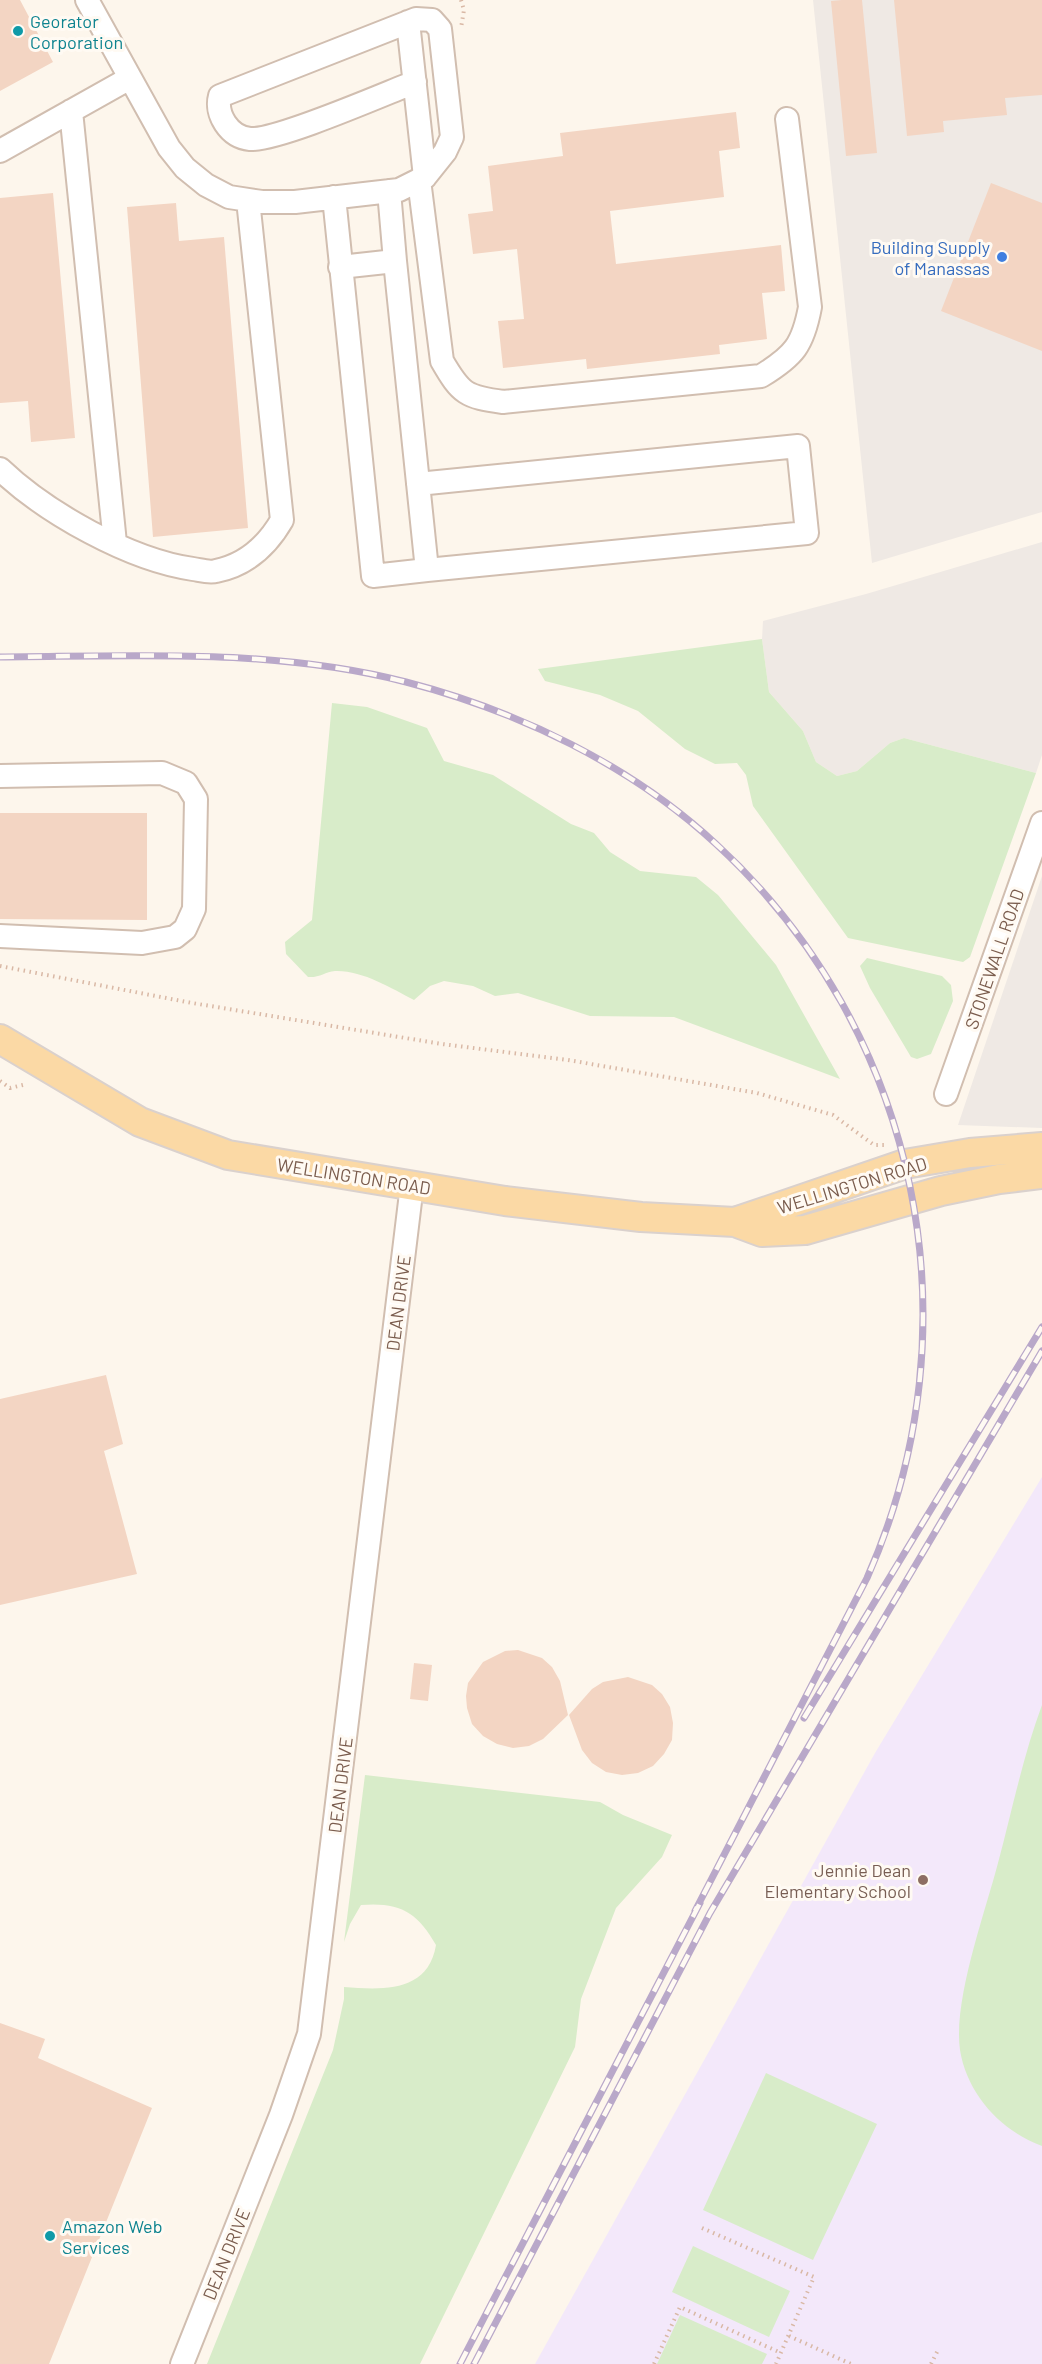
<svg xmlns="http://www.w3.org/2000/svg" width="1042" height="2364" font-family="Barlow,sans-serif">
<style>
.industrial{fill:#efe9e4}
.education{fill:#f3e8fa}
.green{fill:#d8ecc9}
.building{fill:#f3d5c3}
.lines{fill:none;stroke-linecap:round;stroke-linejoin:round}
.minor-casing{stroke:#d1beb0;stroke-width:26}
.major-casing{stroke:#dad1cd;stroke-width:32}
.path{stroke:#d9b8a5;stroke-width:4;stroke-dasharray:1.5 4.5;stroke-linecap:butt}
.minor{stroke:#fff;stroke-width:22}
.major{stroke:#fbd9a5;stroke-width:28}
.rail-casing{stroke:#b9a8c9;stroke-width:7}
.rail{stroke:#fffaf3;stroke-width:4.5;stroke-dasharray:14;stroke-linecap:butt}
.culture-dot{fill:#0f9aa8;stroke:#fffaf3;stroke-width:2}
.shop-dot{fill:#3f7fe0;stroke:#fffaf3;stroke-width:2}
.education-dot{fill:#8d6e63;stroke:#fffaf3;stroke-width:2}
.labels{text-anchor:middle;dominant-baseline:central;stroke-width:6;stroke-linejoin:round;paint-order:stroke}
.culture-label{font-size:18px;fill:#0d838f;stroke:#fffaf3;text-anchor:start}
.shop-label{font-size:18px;fill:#366cbe;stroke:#fffaf3;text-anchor:end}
.street-label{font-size:18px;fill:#7a5c4d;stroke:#fffaf3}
.education-label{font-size:18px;fill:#785e54;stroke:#fffaf3;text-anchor:end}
</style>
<rect width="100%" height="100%" fill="#fdf6ec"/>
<path class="industrial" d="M813,0H1042V512L872,563Z
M1042,542V755L1036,773L904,738L890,743L857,771L837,776L816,762L803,731L769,692L762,639L763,621L866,594Z
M1042,876V1128L958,1125Z"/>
<path class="education" d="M1042,1477V2364H535L875,1753Z"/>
<path class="green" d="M762,639L769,692L803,731L816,762L837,776L857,771L890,743L904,738L1036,773L970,957L963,962L848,938L753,806L746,775L737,763L715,764L685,749L638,711L600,695L545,681L538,669Z
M332,703L367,707L427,728L444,761L493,775L571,824L594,833L610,852L640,871L696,877L718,895L776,965L840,1079L674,1017L590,1016L518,993L495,996L473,986L444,981L430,986L414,1000C391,988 362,970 335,971C325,972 319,978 308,977L286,954L285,942L312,920Z
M867,958L942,976L951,985L953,1001L931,1054L917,1059L911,1057L870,988L860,966Z
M1042,1705V2146C1001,2131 967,2094 960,2050C953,2000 985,1913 998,1863C1012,1811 1023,1756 1042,1705Z
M365,1775L600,1802L623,1815L672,1835L662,1857L616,1908L581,1999L575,2047L420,2364H207L333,2050L344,1999V1987C382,1990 428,1993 436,1945C417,1912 400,1902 361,1905L350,1924L344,1942Z
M766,2073L877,2124L813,2260L703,2210Z
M693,2246L790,2291L769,2337L672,2292Z
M680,2315L767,2354L762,2364H657Z"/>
<path class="building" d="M0,0H20L53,62L0,91Z
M842,0H862L877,153L846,156L831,1Z
M894,0H1042V95L1005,98L1007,115L943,121L944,132L907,136Z
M736,112L740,148L719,151L724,197L610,211L616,264L781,245L785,291L762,293L767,339L719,345L720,354L587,369L586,359L503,368L498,321L524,319L517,249L473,254L468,214L493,211L488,166L563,156L560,133Z
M991,183L1042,203V351L941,311Z
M53,193L75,438L31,442L28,401L0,403V198Z
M176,203L179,241L224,237L248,528L153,537L127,207Z
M0,813H147V920L0,919Z
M106,1375L123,1444L104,1451L137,1574L0,1605V1399Z
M518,1650L542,1658L552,1667L560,1681L568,1715L543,1739L529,1746L513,1748L497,1744L483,1736L472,1724L467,1708L466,1696L468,1683L483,1662L505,1651Z
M414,1663L432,1665L428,1701L410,1699Z
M628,1677L652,1685L662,1694L670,1707L673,1723L672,1740L664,1754L653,1766L638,1773L622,1775L606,1772L592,1763L582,1750L569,1715L592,1689L603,1682Z
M0,2023L45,2039L38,2058L152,2108L49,2364H0Z"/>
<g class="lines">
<defs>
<path id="minor" d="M87,0L169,148L185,168L206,185L229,197L262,202H295L399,190L425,177L445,152L452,137L440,29L432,20L416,19L220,96C215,114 229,137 250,139C277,141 384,94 415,82
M408,22L425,177
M71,111L115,543
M0,151L130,78
M419,180L442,361C461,394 466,397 503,402L761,376C794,356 803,345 810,307L787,119
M389,191L395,261
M334,197L373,576L427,570L395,261L340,267
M0,469C46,513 130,560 193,569C200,570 209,573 216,571C246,565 267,546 282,520L248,200
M418,484L798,446L807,533L427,570
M0,776L162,773L186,783L196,799L194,909L185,929L175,937L142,943L0,936
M946,1094L1042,823
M182,2364L281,2115L309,2034L412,1185"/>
<path id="major" d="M0,1039L140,1122L228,1155L505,1201L641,1217L735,1222L762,1232L805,1230L941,1191L999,1179L1042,1174
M735,1222L905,1164L970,1153L1042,1147"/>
</defs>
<use href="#minor" class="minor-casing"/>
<use href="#major" class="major-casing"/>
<path class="path" d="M461,0L464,10L461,28
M0,966L192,1003L442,1044L568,1060L757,1093L833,1115L874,1145H884
M0,1081L10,1088L27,1084
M702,2228L814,2277L776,2364
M789,2336L851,2364
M654,2364L680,2307L781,2353
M931,2364L939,2348"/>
<use href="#minor" class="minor"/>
<use href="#major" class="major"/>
<defs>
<path id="rail" d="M0,657C135,656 274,648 406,682C518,711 631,765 716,844C920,1031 979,1326 867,1578L695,1911
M804,1718L1042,1327
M460,2364L700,1903
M474,2364L710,1913L1042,1351"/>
</defs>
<use href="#rail" class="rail-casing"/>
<use href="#rail" class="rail"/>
</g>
<g class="culture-dot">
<circle cx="18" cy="31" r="6"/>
<circle cx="50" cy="2236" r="6"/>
</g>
<circle class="shop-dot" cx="1002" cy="257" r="6"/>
<circle class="education-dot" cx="923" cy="1880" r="6"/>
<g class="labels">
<g class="culture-label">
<text x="30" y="21">Georator<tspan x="30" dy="21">Corporation</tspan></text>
<text x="62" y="2226">Amazon Web<tspan x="62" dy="21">Services</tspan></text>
</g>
<g class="shop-label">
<text x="990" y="247">Building Supply<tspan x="990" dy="21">of Manassas</tspan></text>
</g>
<g class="street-label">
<text transform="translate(994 959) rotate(-71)">STONEWALL ROAD</text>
<text transform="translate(354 1176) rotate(9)">WELLINGTON ROAD</text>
<text transform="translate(852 1185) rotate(-17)">WELLINGTON ROAD</text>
<text transform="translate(398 1303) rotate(-83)">DEAN DRIVE</text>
<text transform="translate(340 1785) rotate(-83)">DEAN DRIVE</text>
<text transform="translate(226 2254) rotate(-68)">DEAN DRIVE</text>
</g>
<g class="education-label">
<text x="911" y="1870">Jennie Dean<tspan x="911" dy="21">Elementary School</tspan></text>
</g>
</g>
</svg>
